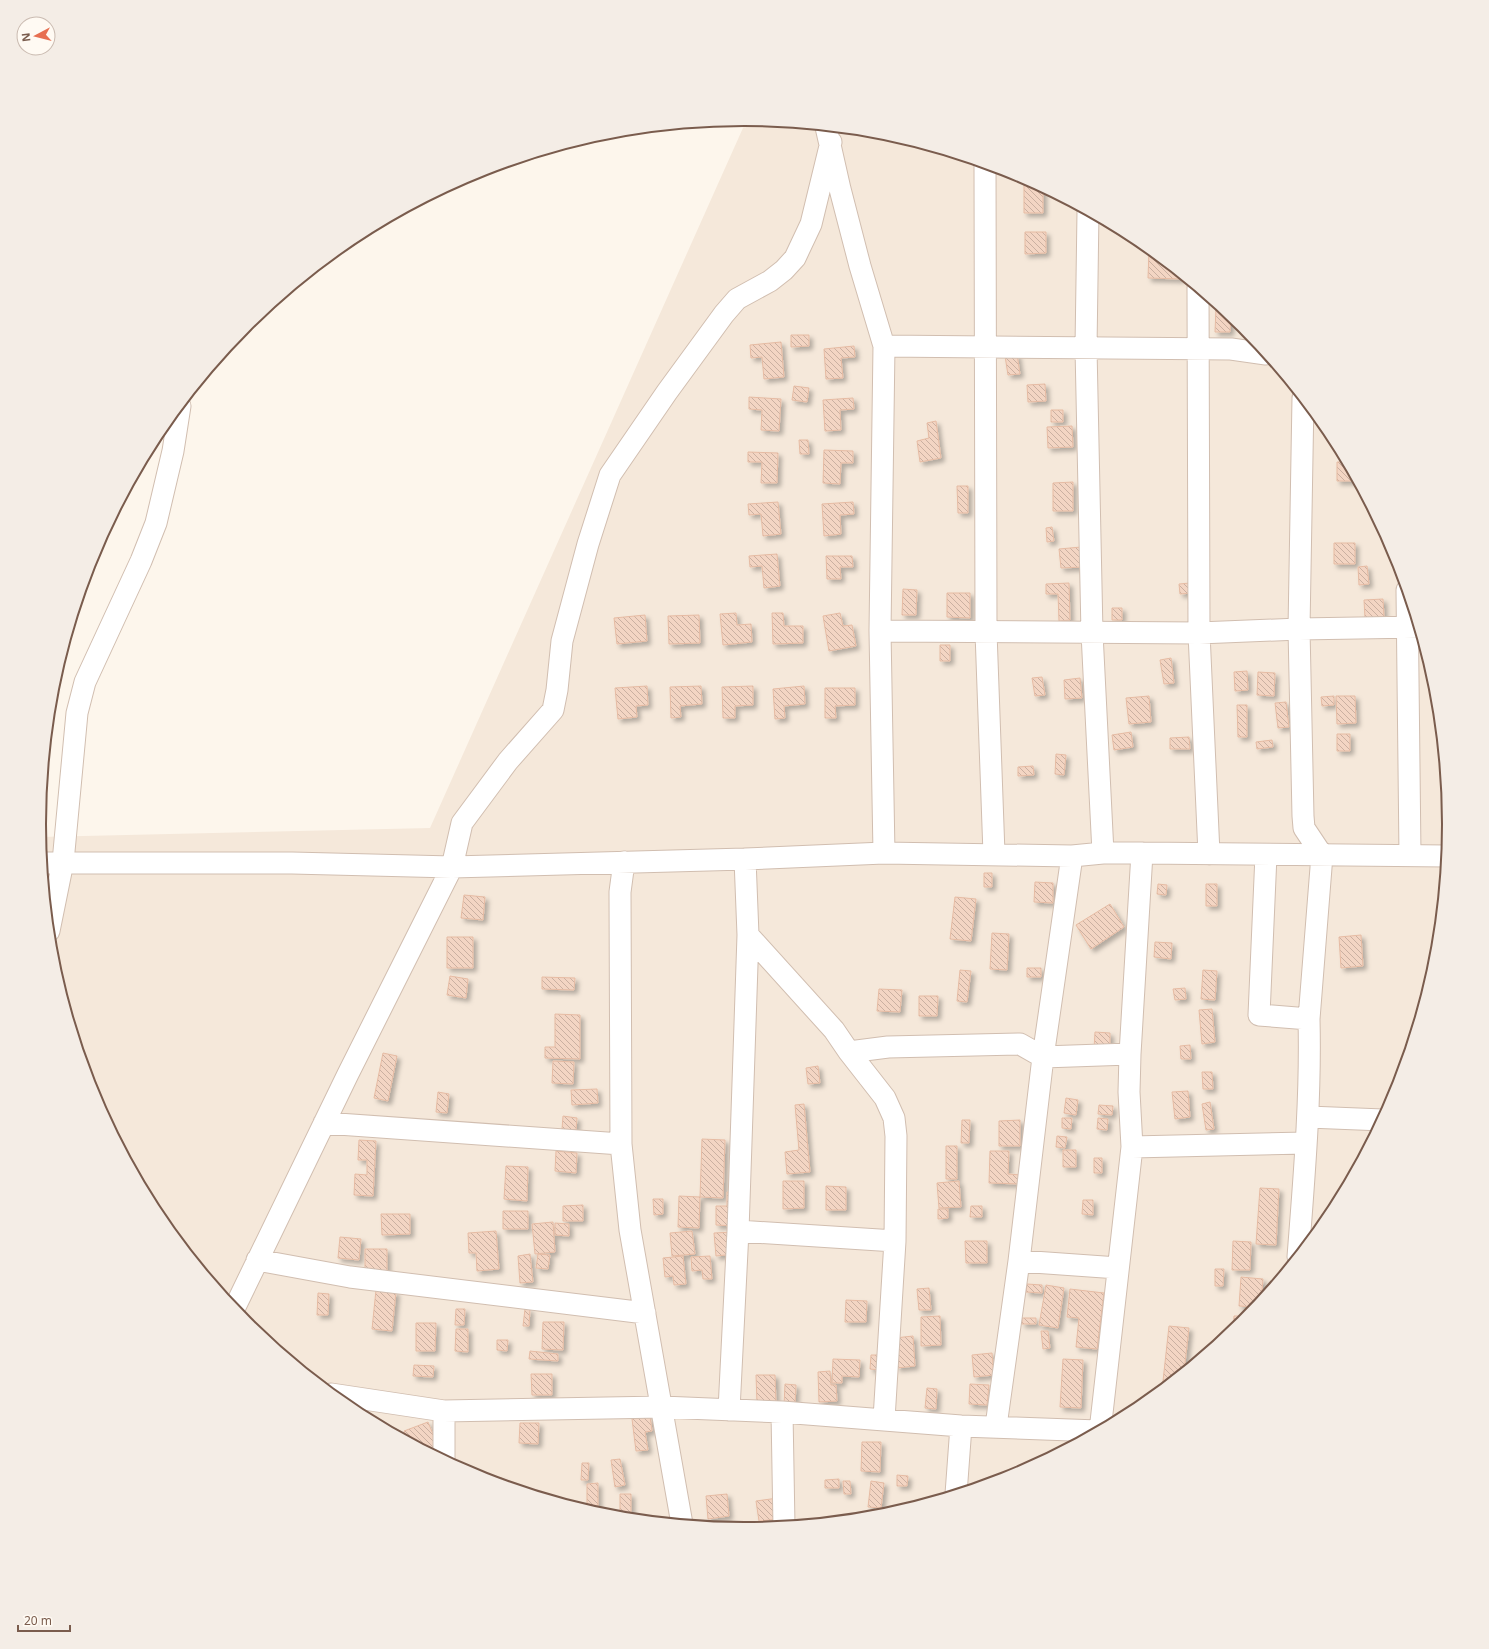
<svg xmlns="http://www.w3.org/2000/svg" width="1489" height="1649" font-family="'Noto Sans',sans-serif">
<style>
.residential{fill:#f5e8da}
.building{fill:url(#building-back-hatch);stroke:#e6bba3;filter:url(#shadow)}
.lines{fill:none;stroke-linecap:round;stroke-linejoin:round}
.street-casing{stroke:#d1beb0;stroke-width:23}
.street{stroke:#fff;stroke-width:21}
.rim{fill:none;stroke:#7a5c4d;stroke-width:2}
</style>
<defs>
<pattern id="building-back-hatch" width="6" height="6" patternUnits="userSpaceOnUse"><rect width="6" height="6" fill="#f3d5c3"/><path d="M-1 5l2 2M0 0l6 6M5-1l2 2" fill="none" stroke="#cab0a1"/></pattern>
<filter id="shadow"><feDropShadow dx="3.5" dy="3.5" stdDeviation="2" flood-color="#0004"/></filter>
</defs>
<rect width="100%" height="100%" fill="#fdf6ec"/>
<path class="residential" d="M747,119L882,133L1015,173L1137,238L1244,326L1331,433L1396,555L1436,687L1450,825L1436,962L1396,1095L1331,1217L1243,1324L1136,1411L1014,1476L882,1516L744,1530L607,1516L474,1476L352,1411L245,1323L158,1216L93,1094L53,962L40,837L430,828Z"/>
<path class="building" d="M1024,184H1036L1043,188V213H1024Z
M1025,232H1046V253L1025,254Z
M1149,250L1152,251L1182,275L1181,279L1148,278Z
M1216,307H1221L1231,316L1230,332H1215Z
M791,335H809V346L791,347Z
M781,342L784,377L764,379L762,357L751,358L750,345Z
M854,346L855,357L841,358L843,378L826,379L824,349Z
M1017,354L1020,374L1008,375L1005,356Z
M1045,384L1046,401L1028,402L1027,385Z
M794,386L809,388L807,402L792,400Z
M749,397L781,399L779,431L761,430L762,410L749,409Z
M853,398L854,409L840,410L841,430L825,431L823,400Z
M1051,410H1063V422H1051Z
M936,421L941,458L920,462L917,441L929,438L927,423Z
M1072,426L1073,447L1048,448L1047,427Z
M799,440H808L809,454H800Z
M824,450L853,451V463H841L840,484L823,483Z
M748,452L778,453L777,483H761L762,462H748Z
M1337,462H1347L1355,478V481H1337Z
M1073,482V511H1053V483Z
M957,486H968V513H958Z
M778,502L781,534L763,536L761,514L749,515L748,504Z
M853,502L854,514L840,515L841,534L824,536L822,504Z
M1052,527L1054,541L1047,542L1046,528Z
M1334,543H1355V564H1334Z
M1081,547L1083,567L1061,568L1059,549Z
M777,554L780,586L764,588L762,566L750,567L749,556Z
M826,556H852L853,567H840L841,579H827Z
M1367,566L1369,584L1359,585L1358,567Z
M1069,583L1070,620L1059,621L1058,594H1046V584Z
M1190,583L1192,593L1180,594L1179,584Z
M903,589L917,590L916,615H902Z
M947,593H970V618L947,617Z
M1383,599L1384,617L1365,618L1364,600Z
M1112,608H1122V620H1112Z
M736,613L737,625L751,624L752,642L723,645L720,614Z
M772,613H783L784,626H803V643L773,644Z
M840,613L843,626L852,625L856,646L829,651L823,616Z
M645,615L647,641L617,644L614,618Z
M699,615L700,643L669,644L668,616Z
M940,645H950V661H940Z
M1171,658L1174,683L1164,684L1160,660Z
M1247,671L1248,690L1235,691L1234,672Z
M1258,672L1275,673L1274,696L1257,695Z
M1042,677L1045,695L1035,696L1032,678Z
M1080,678L1082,698L1065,699L1064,680Z
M647,686L648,705L636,706L637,717L618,719L615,688Z
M701,686L702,704L680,706L681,717L671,718L670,687Z
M753,686V705L735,706V718H723L722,687Z
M804,686L805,704L784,706L785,718L775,719L773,689Z
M825,688H855V705L835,706L836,718H825Z
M1149,696L1151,722L1129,724L1126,698Z
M1334,696V705L1322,706L1321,697Z
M1336,696H1355L1356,723L1337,724Z
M1286,702L1289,727L1278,728L1275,703Z
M1237,705H1247V737H1238Z
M1131,732L1133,747L1114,750L1112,735Z
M1337,734H1350V751H1337Z
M1189,737L1190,749H1170V738Z
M1272,740L1273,747L1257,749L1256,742Z
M1056,754L1066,755L1064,775L1055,774Z
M1033,766L1034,775L1018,776V767Z
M984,873H992V887H984Z
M1035,882L1053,883V903L1034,902Z
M1158,884L1167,885L1166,895L1157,894Z
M1206,884H1217V906H1206Z
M464,895L485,897L483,920L461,918Z
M955,897L976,899L971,941L950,939Z
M1110,904L1124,927L1091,949L1076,925Z
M992,933L1009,934L1007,970L990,969Z
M1361,935L1363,966L1341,968L1339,937Z
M447,937H473V968H447Z
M1155,942L1172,943L1171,959L1154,957Z
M1027,968H1041V977H1027Z
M960,970L971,971L967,1002L957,1001Z
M1203,970L1217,971L1215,1000L1201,999Z
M450,976L468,979L466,998L447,995Z
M542,977L575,978L574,990L542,989Z
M1185,988L1186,999L1175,1000L1173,989Z
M879,989L902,990L900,1012L877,1011Z
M919,996H938L937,1016H919Z
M1212,1009L1215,1042L1202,1044L1199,1010Z
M555,1014L580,1015V1059L545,1058V1047H555Z
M1095,1032L1110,1033V1050L1094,1049Z
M1190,1045L1191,1059H1181L1180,1046Z
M383,1053L397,1056L388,1101L374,1098Z
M553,1061L574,1062L573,1084L552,1083Z
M818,1066L820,1083L808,1084L806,1068Z
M1202,1072H1212L1213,1089H1203Z
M597,1089L598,1103L572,1105L571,1090Z
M1188,1091L1190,1117L1175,1119L1172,1092Z
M438,1092L449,1094L447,1113L436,1112Z
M1066,1098L1078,1100L1076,1115L1064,1113Z
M1210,1102L1214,1129L1206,1130L1202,1104Z
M804,1104L810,1172L787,1174L785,1152L799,1150L795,1105Z
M1099,1105L1113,1106L1112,1115L1098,1114Z
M563,1116L577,1118L576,1130L562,1129Z
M1062,1118H1072L1071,1129L1062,1128Z
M1098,1118L1108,1119L1107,1130L1097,1129Z
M962,1120H970L969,1143H961Z
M1020,1120V1146H999V1121Z
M1057,1136L1067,1137L1065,1148L1056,1147Z
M702,1139L725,1140L723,1198L700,1197Z
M359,1140L376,1141L373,1196L354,1195L355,1174L367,1175V1160H358Z
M946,1146H957V1179H946Z
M1063,1150H1076V1167H1063Z
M556,1151L577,1153L576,1173L555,1171Z
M990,1151H1009L1008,1174L1021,1175V1184L989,1183Z
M1094,1158H1102V1173H1094Z
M506,1166L528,1167L527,1201L504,1199Z
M783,1181H804V1208L783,1209Z
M959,1181L961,1207L939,1208L937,1183Z
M826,1186L846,1187V1210H826Z
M1260,1188L1279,1189L1276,1245L1256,1244Z
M727,1192H735V1226L716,1225V1206H727Z
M679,1196L700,1197L699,1228L678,1227Z
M653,1199H663V1214L654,1215Z
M1083,1200H1093V1215L1082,1214Z
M583,1205V1221H563V1206Z
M971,1206H982V1217H970Z
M938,1209H948V1218L938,1219Z
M503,1211H528V1229H503Z
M381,1214H410V1234L382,1235Z
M553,1222L555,1252L535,1254L532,1224Z
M555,1223L569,1224V1236L555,1235Z
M496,1231L499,1269L477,1271L476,1253H469L468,1233Z
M692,1231L695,1254L672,1256L670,1233Z
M733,1232L735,1254L716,1256L714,1233Z
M340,1237L361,1239L359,1260L338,1258Z
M965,1241H987V1263H966Z
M1233,1241L1251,1242L1250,1270H1232Z
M365,1249H387V1272H365Z
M530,1254L533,1282L520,1283L518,1256Z
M538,1254L550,1255L548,1269L536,1268Z
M683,1256L686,1284L674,1285L673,1276L665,1277L663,1258Z
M710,1256L712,1279H703L702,1270L692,1271L691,1257Z
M1215,1269H1224L1223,1286H1215Z
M1241,1277L1263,1279L1261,1302L1256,1307L1239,1306Z
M1027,1284L1042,1285V1293L1026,1292Z
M1046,1285L1064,1288L1058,1328L1039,1325Z
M929,1288L931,1310H919L917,1289Z
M1070,1289L1104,1293L1097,1349L1076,1347L1079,1318L1067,1317Z
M376,1290L396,1292L392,1331L372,1329Z
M318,1293L329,1294L328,1315H317Z
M846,1300L867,1301L866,1322H845Z
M456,1309H465L464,1325H455Z
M525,1309H530L529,1326H523Z
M940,1316L941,1345L921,1346V1317Z
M1234,1316H1249L1233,1331Z
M1022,1318H1036V1324H1022Z
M543,1322H564L563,1350L542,1349Z
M416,1323H436L435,1351H416Z
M1169,1326L1189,1328L1184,1372L1162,1390Z
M456,1329H468V1352L455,1351Z
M1041,1331H1048L1050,1348L1043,1349Z
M913,1336L915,1366L897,1368L895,1338Z
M497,1340H508L507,1351L497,1350Z
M530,1351L558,1354V1361L529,1359Z
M992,1353L994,1375L974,1377L972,1355Z
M871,1355H880L879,1370L870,1369Z
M833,1359L860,1360L859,1377L842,1376V1383H832Z
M1063,1359L1083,1360L1081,1408L1060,1407Z
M414,1365L434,1366L433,1377L413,1376Z
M830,1371L831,1385H836L837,1401L819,1402L818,1372Z
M531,1374H552V1395H532Z
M756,1375H775L776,1403H757Z
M785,1384L796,1385L795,1405H784Z
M970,1384L989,1385L987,1405L969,1404Z
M927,1388L937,1389L936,1409L925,1408Z
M650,1416L652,1431L645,1432L648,1450L636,1451L632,1419Z
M428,1422L442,1456L439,1457L408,1441L404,1431Z
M520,1423H539L538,1444L519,1443Z
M862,1442H881L880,1472L861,1471Z
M620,1459L625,1485L615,1487L611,1460Z
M582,1463H589L588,1480H581Z
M897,1475L908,1476L907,1486H897Z
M502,1478V1485L485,1479Z
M839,1479V1488H825V1480Z
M843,1481H850L851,1494H844Z
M871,1481L884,1483L881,1508L868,1507Z
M598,1483V1514L587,1510V1484Z
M620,1494H631V1518H620Z
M727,1494L729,1516L708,1519L706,1496Z
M778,1498L780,1519L759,1521L756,1501Z
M761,1522L781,1523V1526L761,1528Z"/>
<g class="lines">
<defs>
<path id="street" d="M826,127L840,189L860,266L884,346L880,631L884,853
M985,164L986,632L994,854
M1088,212L1086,348L1092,633L1103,853
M1198,288L1199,633L1209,854
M884,346L1231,349L1266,354
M1303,398L1299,629L1303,816L1304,828L1322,855L1309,1019
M1407,590L1410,855
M880,631L1199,633L1299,629L1418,627
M1266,855L1259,1015L1309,1019C1311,1099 1304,1178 1298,1257
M624,862L620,892L621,1144L630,1230L682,1524
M43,863H292L452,867L745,859L884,853L1072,856L1103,853H1142L1447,856
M49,931L63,862L77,713L85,682L141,561L156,523L173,451L180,406
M748,935L834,1030L849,1052L885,1098L894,1118L896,1136L895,1241L884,1419
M849,1052L888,1047L1020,1044L1043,1057L1130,1054
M1308,1117L1383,1120
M324,1123L621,1144
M1132,1147L1306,1143
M738,1231L895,1241
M257,1260L350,1277L645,1313
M1019,1261L1118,1268
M234,1309L348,1074L452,867L462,823L508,761L553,710L557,690L562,641L588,544L610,475L667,392L724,314L737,299L770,281L784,270L795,258L811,224L831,142
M331,1394L444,1411L662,1407L782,1412L961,1426L1098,1431
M729,1410L738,1231L748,935L745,859
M444,1411V1460
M782,1412L784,1526
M996,1426L1019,1261L1043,1057L1072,856
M1100,1431L1132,1147L1129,1092L1130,1054L1142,853
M956,1494L961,1426"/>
</defs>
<use href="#street" class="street-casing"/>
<use href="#street" class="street"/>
</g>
<path d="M0 0H1489V1649H0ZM46 824a698 698 0 1 1 1396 0a698 698 0 1 1-1396 0Z" fill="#f4ede6" fill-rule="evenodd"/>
<path class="rim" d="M46 824a698 698 0 1 1 1396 0a698 698 0 1 1-1396 0Z"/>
<g transform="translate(36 36) rotate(263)"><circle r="19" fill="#fffaf3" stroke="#cabbb1"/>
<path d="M0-3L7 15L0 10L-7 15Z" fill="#e76f51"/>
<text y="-6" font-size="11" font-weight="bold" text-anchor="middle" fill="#7a5c4d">N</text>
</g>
<path d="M18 1625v6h52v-6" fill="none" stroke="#7a5c4d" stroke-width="2"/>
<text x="24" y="1625" font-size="12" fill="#7a5c4d" stroke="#fffaf3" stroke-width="3" paint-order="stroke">20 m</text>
</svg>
